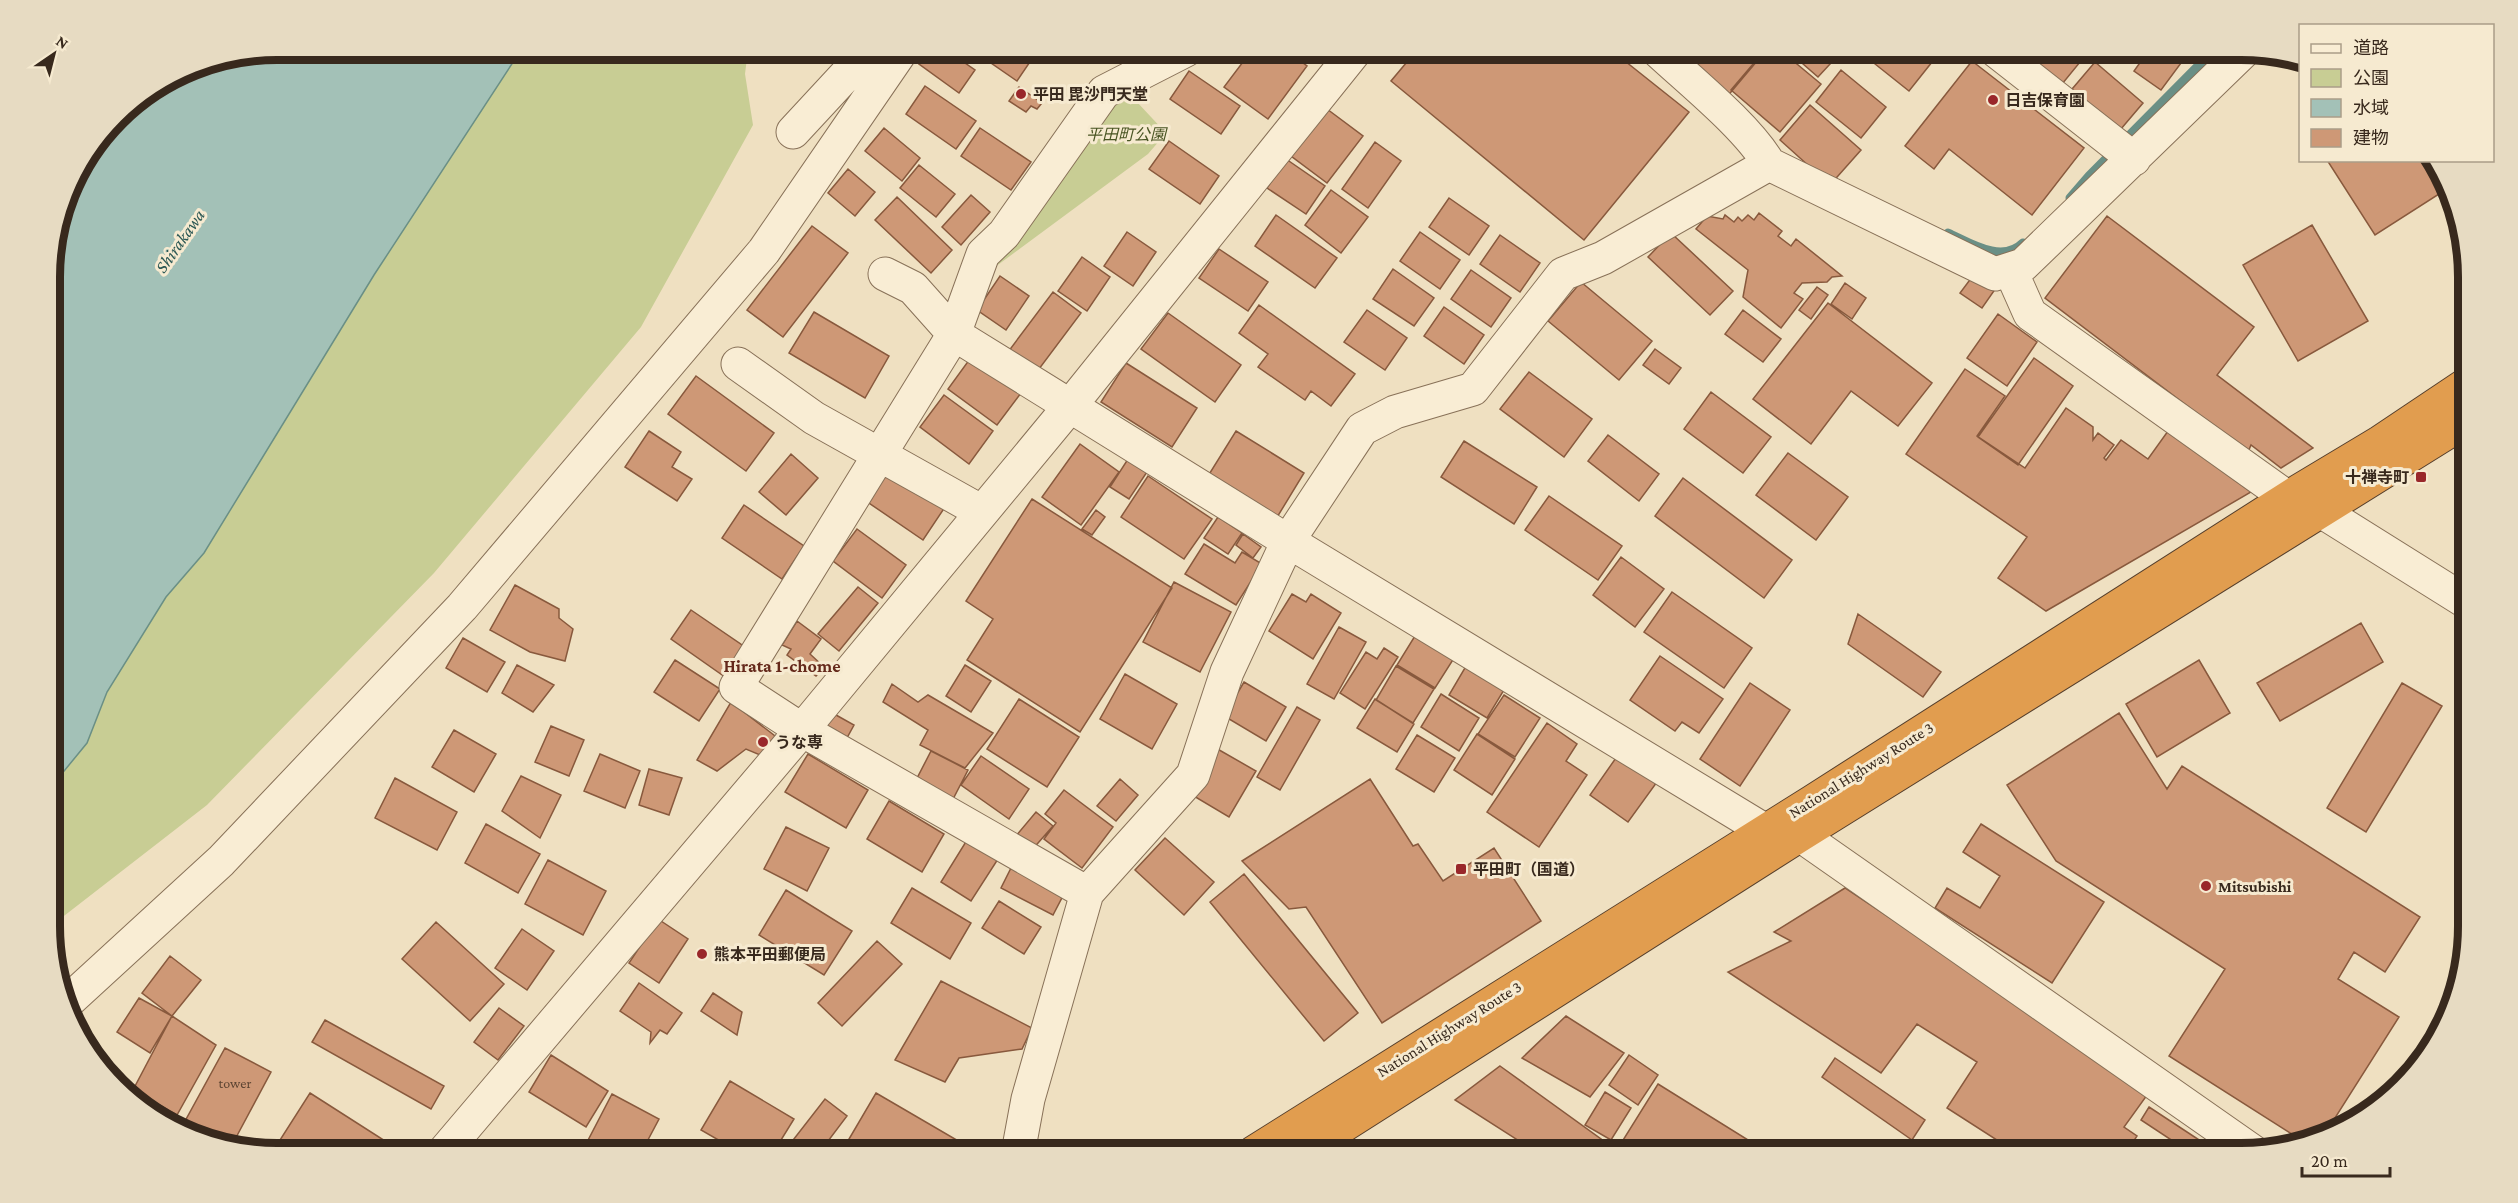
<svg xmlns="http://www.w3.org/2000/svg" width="2518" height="1203" font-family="'Crimson Pro','Noto Sans JP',serif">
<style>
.green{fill:#c8cd94}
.water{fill:#a3c1b7;stroke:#6a8f85;stroke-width:1.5}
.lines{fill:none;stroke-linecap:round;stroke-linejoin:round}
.stream{stroke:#6a8f85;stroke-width:9}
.building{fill:#ce9876;stroke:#88593d;stroke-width:1.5}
.minor-casing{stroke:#887158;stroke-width:35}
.highway-casing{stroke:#563f2c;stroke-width:35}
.minor{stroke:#f9edd4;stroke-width:33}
.highway{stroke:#e19d4f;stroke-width:33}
.poi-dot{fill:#99272a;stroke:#f6ead0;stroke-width:2}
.labels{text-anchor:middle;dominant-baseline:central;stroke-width:6;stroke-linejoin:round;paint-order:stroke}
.number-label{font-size:14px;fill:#5e4533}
.poi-label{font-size:16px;font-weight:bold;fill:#38291d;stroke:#f6ead0;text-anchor:start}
.park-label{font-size:16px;font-style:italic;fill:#495523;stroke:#f6ead0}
.street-label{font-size:16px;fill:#38291d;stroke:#f6ead0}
.water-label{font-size:18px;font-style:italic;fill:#2c5854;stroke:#f6ead0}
.neighbourhood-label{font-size:18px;font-weight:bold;fill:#65291b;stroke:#f6ead0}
.rim{fill:none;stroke:#38291d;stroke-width:8}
</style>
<rect width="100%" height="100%" fill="#efe0c1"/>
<path class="green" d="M521,50H748L745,74L753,125L641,327L434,573L207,805L51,926V787L87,743L107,692L166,597L204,553L374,275Z
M1122,86L1166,133L1148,154L991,270Z"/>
<path class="water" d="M277,50H521L374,275L204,553L166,597L107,692L87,743L51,787L50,261L73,176L127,106L190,67Z"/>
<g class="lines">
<path class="stream" d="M2070,198L2089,176L2214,50
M1948,233C1970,243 2002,264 2023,243"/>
</g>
<path class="building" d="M930,50H946L975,70L959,93L919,64Z
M981,50H1031L1036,53L1017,81L978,54Z
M1252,50H1286L1307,66L1268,119L1224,87Z
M1417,50H1611L1689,112L1584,240L1391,81Z
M1693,50H1744L1757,61L1726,98L1683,61Z
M1765,50H1780L1821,84L1780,132L1731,90Z
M1787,50H1843L1818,77Z
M1870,50H1917L1932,62L1909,91L1865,56Z
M2022,50H2077L2085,56L2058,89L2017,56Z
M2149,50H2170L2184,59L2161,90L2134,71Z
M1972,61L2084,148L2032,215L1949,149L1934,169L1905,146Z
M2095,62L2143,103L2115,136L2067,95Z
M1841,70L1886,107L1861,138L1816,102Z
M1189,71L1240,106L1221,134L1170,99Z
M925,86L976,121L956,149L906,114Z
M1019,87L1042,103L1037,109L1031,106L1026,112L1009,101Z
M1810,105L1861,150L1830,185L1780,140Z
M1327,109L1363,136L1327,183L1291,156Z
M884,128L920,158L902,181L865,151Z
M980,128L1031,162L1011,190L961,156Z
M1169,141L1219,176L1200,204L1149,169Z
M1375,142L1401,161L1368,208L1342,189Z
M1286,159L1325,186L1306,214L1267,188Z
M2327,160H2434L2450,187L2375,235Z
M919,165L955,194L936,217L900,188Z
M848,169L875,192L855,216L828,193Z
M1331,190L1368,217L1341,253L1305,225Z
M971,195L990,212L961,245L942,227Z
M897,197L952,250L931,273L875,220Z
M1449,198L1489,226L1469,255L1429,227Z
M1759,213L1782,231L1778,236L1791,246L1796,239L1842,276L1832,277L1827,282L1802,283L1794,293L1803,299L1781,328L1743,297L1748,270L1696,229L1707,216L1723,219L1725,215L1734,222L1738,217L1742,221L1748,215L1754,220Z
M1276,215L1337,258L1315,288L1255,246Z
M2107,216L2254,327L2217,375L2313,448L2281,468L2251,445L2248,452L2045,298Z
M2312,225L2368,321L2298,361L2243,265Z
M812,226L848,253L783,337L747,310Z
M1127,232L1156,252L1133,286L1104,266Z
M1420,232L1460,260L1440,289L1400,261Z
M1671,233L1733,291L1710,315L1648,257Z
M1500,235L1540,263L1520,292L1480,264Z
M1219,249L1268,282L1248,311L1199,278Z
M1082,257L1110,277L1087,311L1058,291Z
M1393,269L1434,298L1414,326L1373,299Z
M1471,270L1511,298L1491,327L1451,299Z
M1975,273L1996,288L1982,308L1960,293Z
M1000,276L1029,296L1006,330L977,310Z
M1581,282L1652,341L1619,380L1548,321Z
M1845,283L1866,298L1852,319L1831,304Z
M1817,287L1828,295L1811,319L1799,310Z
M1053,292L1081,313L1033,377L1005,356Z
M1828,303L1932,383L1898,426L1851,391L1811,444L1753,399Z
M1259,305L1355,374L1331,406L1311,391L1305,400L1258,367L1268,354L1239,333Z
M1444,307L1484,335L1464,364L1424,336Z
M1367,310L1407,338L1385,370L1344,342Z
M1743,310L1781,339L1763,362L1725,334Z
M814,312L889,356L865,398L789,353Z
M1168,313L1241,365L1215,402L1141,349Z
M1998,314L2037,342L2007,386L1967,358Z
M1655,349L1681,368L1669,384L1643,365Z
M972,356L1021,393L997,425L948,389Z
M2034,358L2073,386L2018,465L1978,437Z
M1126,363L1197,408L1172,447L1101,402Z
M1965,369L2005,396L1977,436L2025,468L2066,408L2093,427V440L2098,433L2114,445L2104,458L2106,460L2121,440L2148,459L2168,431L2251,492L2046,611L1998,578L2027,537L1906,454Z
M1529,372L1592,419L1564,457L1500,409Z
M696,376L774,433L746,471L668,414Z
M1711,392L1771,437L1743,473L1684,429Z
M944,395L993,431L969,464L920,427Z
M649,431L681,452L672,467L692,479L677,501L625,467Z
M1236,431L1304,473L1276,519L1208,476Z
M1608,435L1659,474L1639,501L1588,461Z
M1464,441L1537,487L1514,524L1441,477Z
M1080,444L1119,472L1081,525L1042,497Z
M1788,453L1848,497L1816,540L1756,495Z
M791,454L818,478L786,515L759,492Z
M1128,459L1147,472L1129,499L1110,487Z
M2467,464V491L2455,472Z
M885,466L945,507L923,540L863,499Z
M1148,476L1212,519L1184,559L1121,517Z
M1683,478L1792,560L1764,598L1655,516Z
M1549,496L1622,546L1598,580L1525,530Z
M1032,499L1172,588L1080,732L967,660L993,619L966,601Z
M744,505L804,546L782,579L722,538Z
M1096,510L1105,517L1092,535L1082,529Z
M1218,517L1242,533L1228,554L1204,538Z
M857,529L906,565L882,598L833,561Z
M1243,534L1261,547L1253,558L1236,545Z
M1204,544L1235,563L1242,552L1262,564L1236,605L1185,574Z
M1621,557L1664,589L1635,627L1593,595Z
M1174,582L1231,612L1200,672L1143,642Z
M515,585L559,609V618L573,629L565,661L530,652L490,630Z
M858,587L878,603L839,651L818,634Z
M1672,592L1752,648L1724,688L1644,632Z
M1292,594L1306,602L1311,594L1341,613L1313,659L1269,631Z
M691,610L745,647L725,677L671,639Z
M1858,614L1941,672L1923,697L1848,644Z
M797,621L821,639L810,654L824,667L816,676L787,655L791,649L782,645Z
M2361,623L2383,662L2280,721L2257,683Z
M1339,627L1366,642L1334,699L1307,684Z
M1418,631L1456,655L1435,688L1397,665Z
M463,638L505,662L487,692L446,668Z
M1384,648L1398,657L1365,709L1340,693L1366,652L1377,659Z
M1660,656L1723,699L1699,733L1682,722L1675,731L1630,700Z
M675,660L720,689L699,721L654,692Z
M2199,660L2230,713L2157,757L2126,704Z
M1469,661L1507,685L1487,718L1449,695Z
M517,665L554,685L533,712L502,693Z
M965,665L991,681L971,712L946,696Z
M1396,666L1434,689L1413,723L1376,700Z
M1125,674L1177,704L1152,749L1100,719Z
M1244,682L1286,707L1266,741L1224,716Z
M1750,683L1790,710L1740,786L1700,759Z
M2402,683L2442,706L2366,832L2327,808Z
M892,684L918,702L928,695L993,733L965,768L920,745L928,730L883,702Z
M1441,694L1479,718L1459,751L1421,727Z
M1504,695L1540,718L1515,757L1478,734Z
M1019,699L1079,737L1047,787L987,749Z
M1375,699L1414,724L1397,752L1357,728Z
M731,702L779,739L760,755L746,749L717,771L697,760Z
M1297,707L1320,720L1280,790L1257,777Z
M2119,713L2167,789L2182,766L2420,917L2385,972L2354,952L2338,979L2399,1017L2323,1137L2315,1141L2306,1143L2169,1056L2225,969L2056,861L2007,785Z
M836,715L854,725L842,747L817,732Z
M1547,723L1577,744L1566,761L1587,775L1539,847L1487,812Z
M551,726L584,740L569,776L535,762Z
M454,730L496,754L474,792L432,767Z
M1477,734L1515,759L1492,795L1454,770Z
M1417,735L1455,758L1434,792L1396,769Z
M1214,747L1256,771L1229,817L1187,792Z
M931,751L968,770L951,803L914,784Z
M600,754L640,771L625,808L584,791Z
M808,754L868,790L846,828L785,792Z
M1618,755L1657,782L1628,822L1590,795Z
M981,756L1029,789L1009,819L961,785Z
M649,769L682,778L669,815L639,805Z
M521,776L561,795L540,838L502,811Z
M395,778L457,812L437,850L375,818Z
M1120,779L1138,795L1116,821L1097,806Z
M1370,779L1413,846L1418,844L1443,881L1494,848L1541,921L1382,1023L1306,907L1289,909L1242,861Z
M1064,790L1113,827L1082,868L1044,839L1056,823L1045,814Z
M889,801L944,834L922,872L867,839Z
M1036,812L1053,826L1031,851L1015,837Z
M486,824L540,854L518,893L465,863Z
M1981,824L2104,902L2052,983L1935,908L1947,888L1980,908L2000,876L1963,852Z
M786,827L829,848L807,891L764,869Z
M1165,838L1214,882L1184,915L1135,870Z
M967,840L998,859L971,901L941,882Z
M548,860L606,891L583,935L525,904Z
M1014,862L1066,890L1053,915L1001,888Z
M1244,874L1358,1013L1324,1041L1210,902Z
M912,888L971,923L950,959L891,923Z
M1845,888L2150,1091L2124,1127L2137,1136L2126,1153H2017L1947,1108L1977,1062L1917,1024L1881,1073L1728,972L1791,941L1774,932Z
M786,890L852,931L824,975L759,935Z
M999,901L1041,927L1024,954L982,928Z
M658,919L688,939L659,983L629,963Z
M436,922L504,984L470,1021L402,959Z
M522,929L554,951L527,990L495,968Z
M877,941L902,964L842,1026L818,1003Z
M170,956L201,980L172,1016L142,993Z
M941,981L1032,1028L1022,1049L959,1058L945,1082L895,1060Z
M639,983L682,1013L667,1034L660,1030L650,1043L651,1032L620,1011Z
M713,993L742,1012L737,1035L701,1011Z
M139,998L172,1016L150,1053L117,1032Z
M499,1008L524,1026L498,1060L474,1042Z
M172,1016L216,1045L177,1115L133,1090Z
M1566,1016L1624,1053L1590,1097L1522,1058Z
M325,1020L444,1086L431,1109L312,1042Z
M225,1048L271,1072L232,1145L220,1142L184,1123Z
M551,1055L608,1091L586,1127L529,1092Z
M1629,1055L1658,1075L1638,1105L1609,1085Z
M1835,1058L1925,1120L1912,1140L1822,1077Z
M1500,1066L1601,1139L1591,1153H1538L1455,1100Z
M730,1081L794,1119L773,1153H741L701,1130Z
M1658,1084L1769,1153H1615Z
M1605,1092L1631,1108L1611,1140L1585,1125Z
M310,1093L393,1146L389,1153H300L280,1140Z
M876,1093L979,1153H847L842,1151Z
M612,1094L659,1119L641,1153H594L584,1148Z
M128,1096L164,1121L138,1106Z
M825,1099L847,1116L819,1153H783Z
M2149,1107L2219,1153H2191L2141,1120Z
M1065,1144L1078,1153H1059Z"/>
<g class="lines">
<defs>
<path id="minor" d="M1657,50C1689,80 1748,127 1769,164
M1995,50L2134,159
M793,132L869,50
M2010,269L2030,314L2288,498
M885,274L913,288L954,334L1278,535L1764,830L1800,835L2255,1153
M738,364L814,418L982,512
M2321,511L2468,603
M1087,893L802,730L736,687L954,334L983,254L1004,234L1104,92L1186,50
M64,1005L221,861L462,607L764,251L902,50
M443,1153L802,730L1070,406L1356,50
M1018,1153L1028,1099L1087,893L1193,775L1227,672L1288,541L1362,429L1395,412L1473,389L1563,274L1603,258L1769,164L1995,274L2023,265L2245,50"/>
<path id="highway" d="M1253,1153L1812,802L2299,491L2379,443L2467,384
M1300,1153L1800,835L2467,420"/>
</defs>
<use href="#minor" class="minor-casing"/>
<use href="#highway" class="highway-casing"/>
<use href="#minor" class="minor"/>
<use href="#highway" class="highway"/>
</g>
<g class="poi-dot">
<circle cx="1021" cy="94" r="6"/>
<circle cx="1993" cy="100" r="6"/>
<rect x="2415" y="471" width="12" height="12" rx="3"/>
<circle cx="763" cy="742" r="6"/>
<rect x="1455" y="863" width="12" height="12" rx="3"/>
<circle cx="2206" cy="886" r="6"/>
<circle cx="702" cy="954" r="6"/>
</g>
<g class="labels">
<g class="number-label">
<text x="235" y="1083">tower</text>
</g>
<g class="poi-label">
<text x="1033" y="94">平田 毘沙門天堂</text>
<text x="2005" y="100">日吉保育園</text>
<text x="2409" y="477" text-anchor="end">十禅寺町</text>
<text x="775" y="742">うな専</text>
<text x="1473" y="869">平田町（国道）</text>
<text x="2218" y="886">Mitsubishi</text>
<text x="714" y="954">熊本平田郵便局</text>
</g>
<g class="park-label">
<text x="1126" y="134">平田町公園</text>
</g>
<g class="street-label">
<text transform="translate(1861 770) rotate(-32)">National Highway Route 3</text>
<text transform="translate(1449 1029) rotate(-32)">National Highway Route 3</text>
</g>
<g class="water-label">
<text transform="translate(180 241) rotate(-55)">Shirakawa</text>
</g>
<g class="neighbourhood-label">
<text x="782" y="666">Hirata 1-chome</text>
</g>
</g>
<path d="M0 0H2518V1203H0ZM277 60H2241A217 217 0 0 1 2458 277V926A217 217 0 0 1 2241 1143H277A217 217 0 0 1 60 926V277A217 217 0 0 1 277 60Z" fill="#e7dbc2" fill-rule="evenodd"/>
<path class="rim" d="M277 60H2241A217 217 0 0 1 2458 277V926A217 217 0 0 1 2241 1143H277A217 217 0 0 1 60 926V277A217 217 0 0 1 277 60Z"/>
<rect x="2299" y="24" width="195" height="138" fill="#f6ead0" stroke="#aa9d88" stroke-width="1.5"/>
<rect x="2311" y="44" width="30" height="9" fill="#f9edd4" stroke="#aa9d88" stroke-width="1.5"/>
<text x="2353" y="54" font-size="18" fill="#38291d">道路</text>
<rect x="2311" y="69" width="30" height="18" fill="#c8cd94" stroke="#aa9d88" stroke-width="1.5"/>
<text x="2353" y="84" font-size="18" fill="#38291d">公園</text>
<rect x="2311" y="99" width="30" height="18" fill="#a3c1b7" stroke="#aa9d88" stroke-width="1.5"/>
<text x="2353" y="114" font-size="18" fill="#38291d">水域</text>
<rect x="2311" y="129" width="30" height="18" fill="#ce9876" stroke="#aa9d88" stroke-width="1.5"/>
<text x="2353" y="144" font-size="18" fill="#38291d">建物</text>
<g transform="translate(54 54) rotate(35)" stroke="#f6ead0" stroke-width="4.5" paint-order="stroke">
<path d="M0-4.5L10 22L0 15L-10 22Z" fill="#38291d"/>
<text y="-9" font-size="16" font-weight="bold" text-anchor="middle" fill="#38291d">N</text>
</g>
<path d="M2302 1167v9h88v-9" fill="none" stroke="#38291d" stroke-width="3"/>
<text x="2311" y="1167" font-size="18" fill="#38291d" stroke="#f6ead0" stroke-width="4.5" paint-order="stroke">20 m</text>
</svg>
